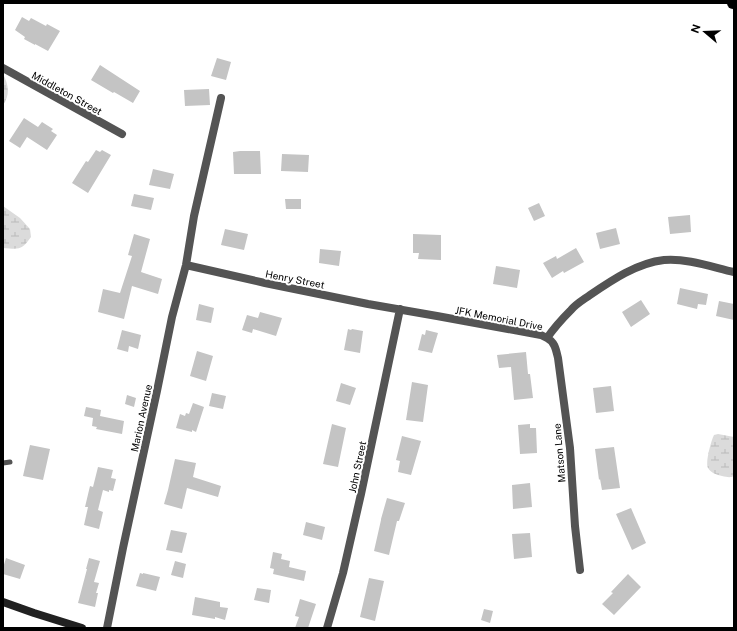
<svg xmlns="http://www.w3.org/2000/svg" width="737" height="631" font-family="'Public Sans',sans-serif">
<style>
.wetland{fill:url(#wetland-marsh)}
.building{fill:#c4c4c4}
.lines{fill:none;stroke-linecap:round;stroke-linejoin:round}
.highway-casing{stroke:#dbdbdb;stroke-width:13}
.lane{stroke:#545454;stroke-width:5}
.street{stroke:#545454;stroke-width:8}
.secondary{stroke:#212121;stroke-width:8}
.highway{stroke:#000;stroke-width:12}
.labels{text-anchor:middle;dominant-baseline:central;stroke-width:4;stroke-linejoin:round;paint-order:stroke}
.street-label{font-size:10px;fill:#000;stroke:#fff}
</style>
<defs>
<pattern id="wetland-marsh" width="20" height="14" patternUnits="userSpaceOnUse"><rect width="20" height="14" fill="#dbdbdb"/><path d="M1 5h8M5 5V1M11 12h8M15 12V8" fill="none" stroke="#bababa"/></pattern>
</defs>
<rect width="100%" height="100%" fill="#fff"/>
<path class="wetland" d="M3,74C9,85 10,95 3,105Z
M3,206L20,218L30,229L31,237C21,251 19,249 3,248Z
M718,434L734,437V476C730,478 727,477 722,476C717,475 711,473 708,468C705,463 711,441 714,435Z"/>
<path class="building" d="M22,17L29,21L31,18L46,26L47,24L60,31L48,51L35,44V45L24,39L25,37L15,30Z
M217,58L231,62L226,80L211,76Z
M100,65L140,91L133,103L114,92L113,93L91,80Z
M209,89L210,105L185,106L184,90Z
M24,118L38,127L42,122L53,129L51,131L57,135L47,150L27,137L20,148L9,141Z
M96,150L100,152L102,150L111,155L88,193L72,183L86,161L88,162Z
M240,151H260L261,174H234L233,152Z
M282,154L309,155L308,172L281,171Z
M153,169L174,174L170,189L149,185Z
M134,194L154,198L151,210L131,206Z
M285,199H301V209H286Z
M539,203L545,216L534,221L528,208Z
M690,215L691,232L670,234L668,217Z
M616,228L620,244L600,249L596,233Z
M225,229L248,234L244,250L221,245Z
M134,234L150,239L141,272L162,279L158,294L132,286L124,319L98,312L103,289L120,293L132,256L128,255Z
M413,234L441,235V260L418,259L419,253H413Z
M576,248L584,262L564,273L563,271L552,278L543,263L556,256L557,259Z
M320,249L341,251L339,266L319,263Z
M496,266L520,270L517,288L493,284Z
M680,288L708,294L706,305L698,304L697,309L677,304Z
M641,300L650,314L631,327L622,312Z
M719,301L734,304V320L716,316Z
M199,304L214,308L211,323L196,320Z
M260,312L282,318L276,336L253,329L252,333L242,330L247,315L258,318Z
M348,329L351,330L352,329L363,331L360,353L344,350Z
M122,330L141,335L138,349L129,346L128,352L117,349Z
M426,330L438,333L432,353L418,350L422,334L425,335Z
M197,351L213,356L206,381L190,376Z
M526,352L528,374H530L533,398L514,400L511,367L499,368L497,355Z
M412,382L428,385L423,422L406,420Z
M341,383L356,388L350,405L336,401Z
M611,386L614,411L596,413L593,388Z
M212,393L226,396L223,409L209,406Z
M127,395L136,398L134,407L125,404Z
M193,403L204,407L196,432L192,430V432L176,428L180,414L185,416L186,413L189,414Z
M86,407L101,410L100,416L124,421L122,434L96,429L97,427L92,426L93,418L84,416Z
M332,424L346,428L338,467L323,464Z
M530,424V428H536L537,453L520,454L518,425Z
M402,436L421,441L411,475L398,472L400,461L396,460Z
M30,445L50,449L43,480L23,476Z
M614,447L620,488L602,490L600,479L599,480L595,449Z
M175,459L196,463L193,477L221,486L218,497L187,488L182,509L164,504L168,490Z
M98,467L113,470L111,478L116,479L113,491L109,490V492L103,490L98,510L103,512L99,529L84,525L88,507H85L90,486L93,487Z
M530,483L532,507L513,509L512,485Z
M387,498L405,503L399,521H397L389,555L374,551L381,520V519Z
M631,508L646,543L632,550L616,514Z
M306,522L325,527L322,540L303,535Z
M171,530L187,533L182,553L166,550Z
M530,533L532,557L514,559L512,534Z
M273,552L282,554L281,559L290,561L289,567L306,571L304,581L273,574L274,569L270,568Z
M6,558L25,565L20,579L3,574V568Z
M89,558L100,561L94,582L99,583L96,593H98L95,607L78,603L87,569H86Z
M175,561L186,564L183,578L171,575Z
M140,573L143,574V573L160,577L156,591L136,586Z
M628,574L641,587L614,615L602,604L613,593L611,592Z
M369,578L384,581L375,621L360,617Z
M257,588L271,590L269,603L254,600Z
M195,597L220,602V607L228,608L225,620L215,617V619L192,615Z
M300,599L316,604L308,628H295L299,617L295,616Z
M484,609L493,611L490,623L481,620Z"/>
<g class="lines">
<defs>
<path id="highway" d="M733,3H734"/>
</defs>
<use href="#highway" class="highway-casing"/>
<path class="lane" d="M3,463L10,462"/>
<path class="street" d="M3,68L122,134
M186,265L265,283L368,304L437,316L541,335L547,338C554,328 562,319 571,310C576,304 583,300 590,295C612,280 637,263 664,260C687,258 712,267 734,272
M547,338C555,342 556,350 558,358L570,448L575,526L580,570
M107,628L123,548L157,391L172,317L186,265L194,216L221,98
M327,628L343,573L361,494L400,309"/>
<path class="secondary" d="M3,602L34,613L82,628"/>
<use href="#highway" class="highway"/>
</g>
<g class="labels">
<g class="street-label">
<text transform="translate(67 93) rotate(29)">Middleton Street</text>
<text transform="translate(295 279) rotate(11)">Henry Street</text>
<text transform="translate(499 318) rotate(11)">JFK Memorial Drive</text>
<text transform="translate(141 418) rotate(-78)">Marion Avenue</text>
<text transform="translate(559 453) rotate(-95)">Matson Lane</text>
<text transform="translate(357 467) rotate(-78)">John Street</text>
</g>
</g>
<rect width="737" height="631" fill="none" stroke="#000000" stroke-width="8"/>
<g transform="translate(705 32) rotate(289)" stroke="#ffffff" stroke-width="3" paint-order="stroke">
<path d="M0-3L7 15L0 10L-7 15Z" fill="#000000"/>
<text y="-6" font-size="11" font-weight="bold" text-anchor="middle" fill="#000000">N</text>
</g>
</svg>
